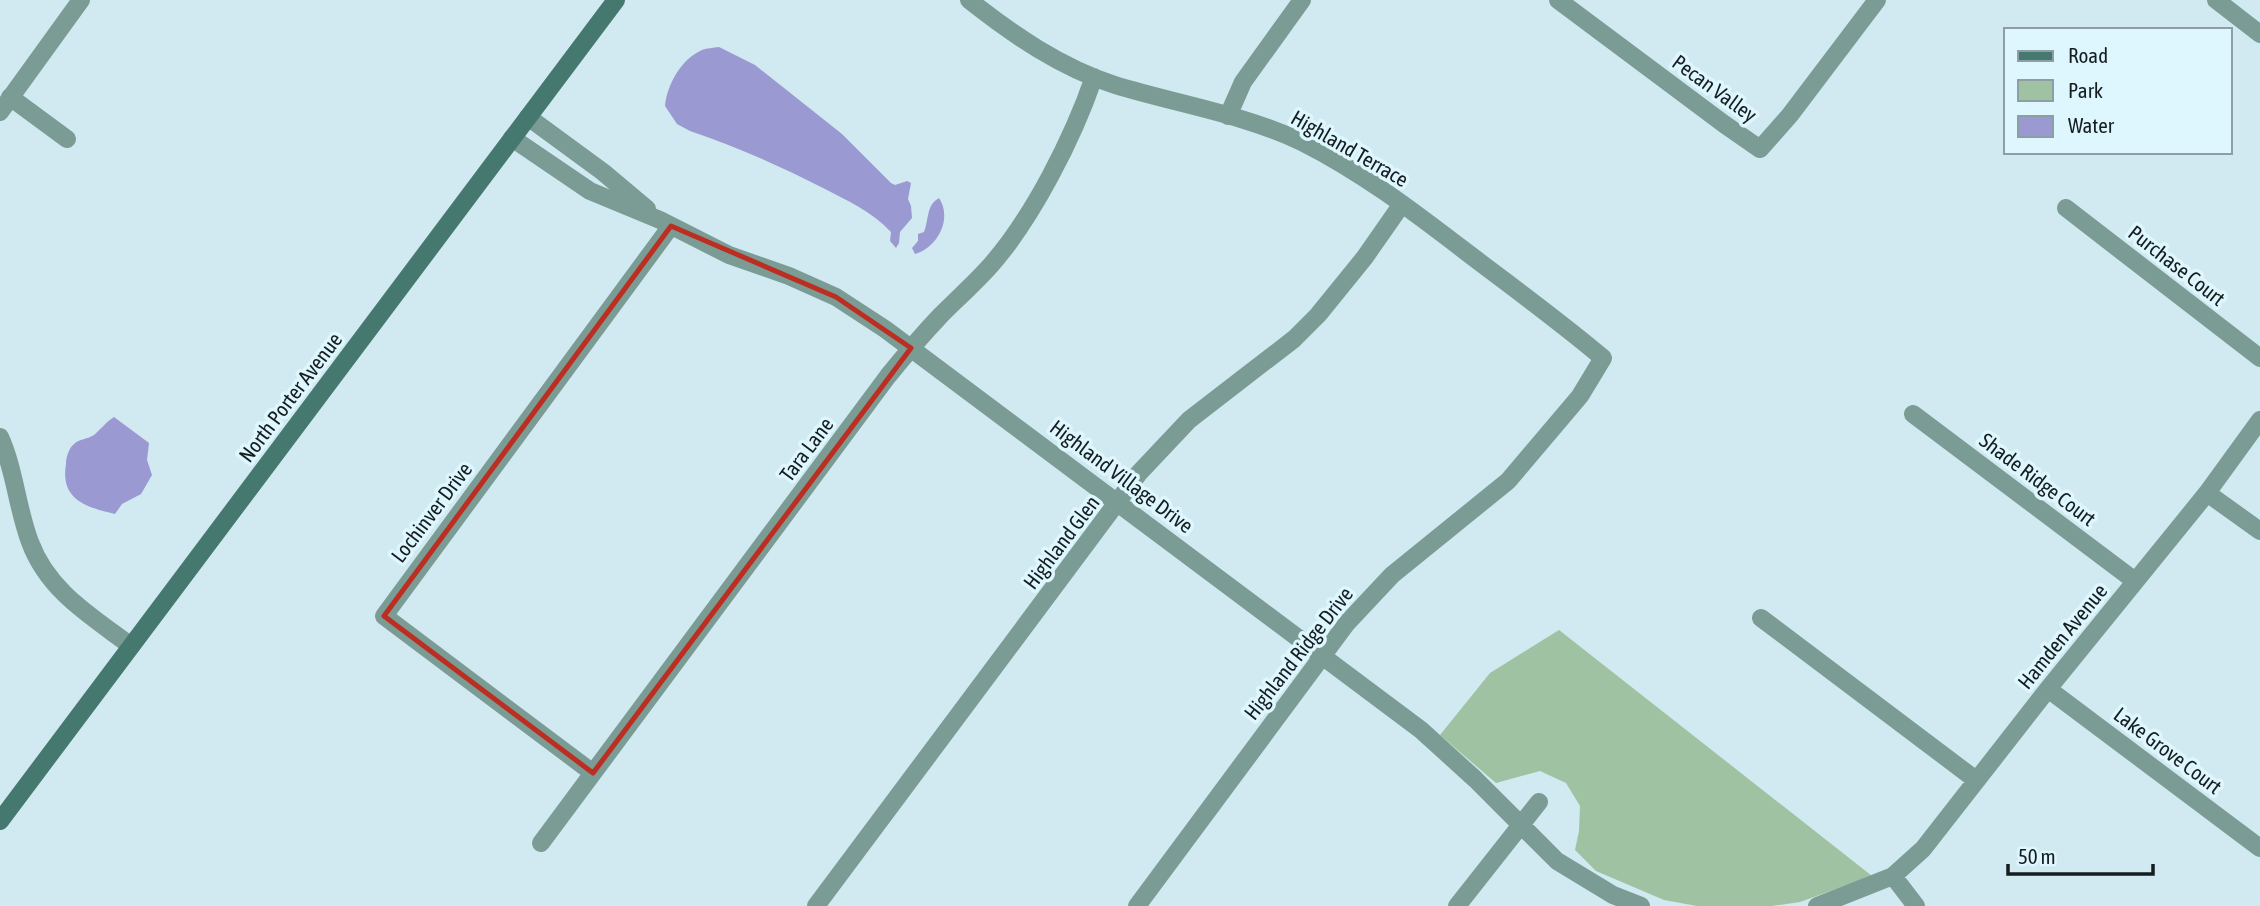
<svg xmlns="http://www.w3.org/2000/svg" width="2260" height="906" font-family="'Asap Condensed',sans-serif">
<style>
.green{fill:#9fc2a2}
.water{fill:#9b99d2}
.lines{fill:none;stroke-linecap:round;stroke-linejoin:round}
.minor{stroke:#7b9c95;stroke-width:18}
.secondary{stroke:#457970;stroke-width:18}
.marked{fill:none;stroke:#bb2e21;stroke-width:5;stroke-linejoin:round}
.labels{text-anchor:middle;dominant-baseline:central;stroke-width:7;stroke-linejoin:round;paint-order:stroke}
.street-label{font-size:21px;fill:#141d1f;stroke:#def6fd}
</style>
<rect width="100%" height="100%" fill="#d1e9f0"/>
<path class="green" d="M1559,630L1872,876L1800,902L1772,906H1697L1664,900L1596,871L1575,850L1579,831L1580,806L1566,783L1540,771L1496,783L1440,735L1490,673Z"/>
<path class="water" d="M719,47L755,65L842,134L891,183L895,185L907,181L911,183L908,199L911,206L912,218L900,232L899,243L896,248L890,241L891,232C871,211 848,201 823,188C780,166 735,146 690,131L677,124L665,106C667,85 681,59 702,50C707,48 713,48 719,47Z
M939,198C953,219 937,248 915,254L912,248L918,241V234L924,232C929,220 926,205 939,198Z
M114,417L149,443L147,460L152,475L141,494L122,504L115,514C86,507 60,500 66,464C66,457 69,448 74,444C79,439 88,439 94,435C101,429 106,422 114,417Z"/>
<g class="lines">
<path class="minor" d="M969,0C1012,34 1061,68 1115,85C1177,104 1243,114 1302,142C1360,171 1413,211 1465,251C1511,286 1558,320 1603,358L1580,396L1508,481L1392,575L1347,623L1137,906
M1558,0L1724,124L1760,149L1790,115L1877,0
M2216,0L2260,34
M10,97L67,139
M0,112L81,0
M1228,116L1243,82L1302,0
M528,117L603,172L647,209
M512,138L590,191L660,220L729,255L789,276L836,297L885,329L1421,730L1475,779L1557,861L1613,895L1641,906
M2066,208L2260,358
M1913,414L2135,581
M0,437C15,470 17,508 30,542C48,591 91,616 131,646
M2207,493L2260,531
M1761,618L1976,780
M2048,689L2260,848
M593,773L384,616L671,226
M541,843L888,376C905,355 922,335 941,315C958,298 975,283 991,265C1033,217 1073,138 1094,77
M1893,876L1916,906
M816,906L1139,473L1189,420L1294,339L1318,315L1365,257L1402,204
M1457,906L1539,802
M1817,906L1893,876L1923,849L2048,689L2207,493L2260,420"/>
<path class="secondary" d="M0,821L616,0"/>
</g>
<path class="marked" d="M671,226L836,297L911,348L593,773L384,616Z"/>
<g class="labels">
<g class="street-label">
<text transform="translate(1715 88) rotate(36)">Pecan Valley</text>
<text transform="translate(1350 148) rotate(30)">Highland Terrace</text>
<text transform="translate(2177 265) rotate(38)">Purchase Court</text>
<text transform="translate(290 397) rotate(-53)">North Porter Avenue</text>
<text transform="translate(806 449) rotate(-53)">Tara Lane</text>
<text transform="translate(1122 476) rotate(37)">Highland Village Drive</text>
<text transform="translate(2038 479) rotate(37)">Shade Ridge Court</text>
<text transform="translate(431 512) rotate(-53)">Lochinver Drive</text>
<text transform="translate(1061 542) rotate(-53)">Highland Glen</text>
<text transform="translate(2062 636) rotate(-51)">Hamden Avenue</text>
<text transform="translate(1298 653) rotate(-52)">Highland Ridge Drive</text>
<text transform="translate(2168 750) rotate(37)">Lake Grove Court</text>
</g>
</g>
<rect x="2004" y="28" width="228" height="126" fill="#def6fd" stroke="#8d9fa4" stroke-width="2"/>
<rect x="2018" y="51" width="35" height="10" fill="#457970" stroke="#8d9fa4" stroke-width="2"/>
<text x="2068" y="63" font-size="21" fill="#141d1f">Road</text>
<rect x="2018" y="80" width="35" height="21" fill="#9fc2a2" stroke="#8d9fa4" stroke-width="2"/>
<text x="2068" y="98" font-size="21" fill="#141d1f">Park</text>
<rect x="2018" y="116" width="35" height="21" fill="#9b99d2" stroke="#8d9fa4" stroke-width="2"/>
<text x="2068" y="133" font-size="21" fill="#141d1f">Water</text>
<path d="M2008 864v10h145v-10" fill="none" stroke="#141d1f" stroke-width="3.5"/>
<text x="2018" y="864" font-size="21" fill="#141d1f" stroke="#def6fd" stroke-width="5" paint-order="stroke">50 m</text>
</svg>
